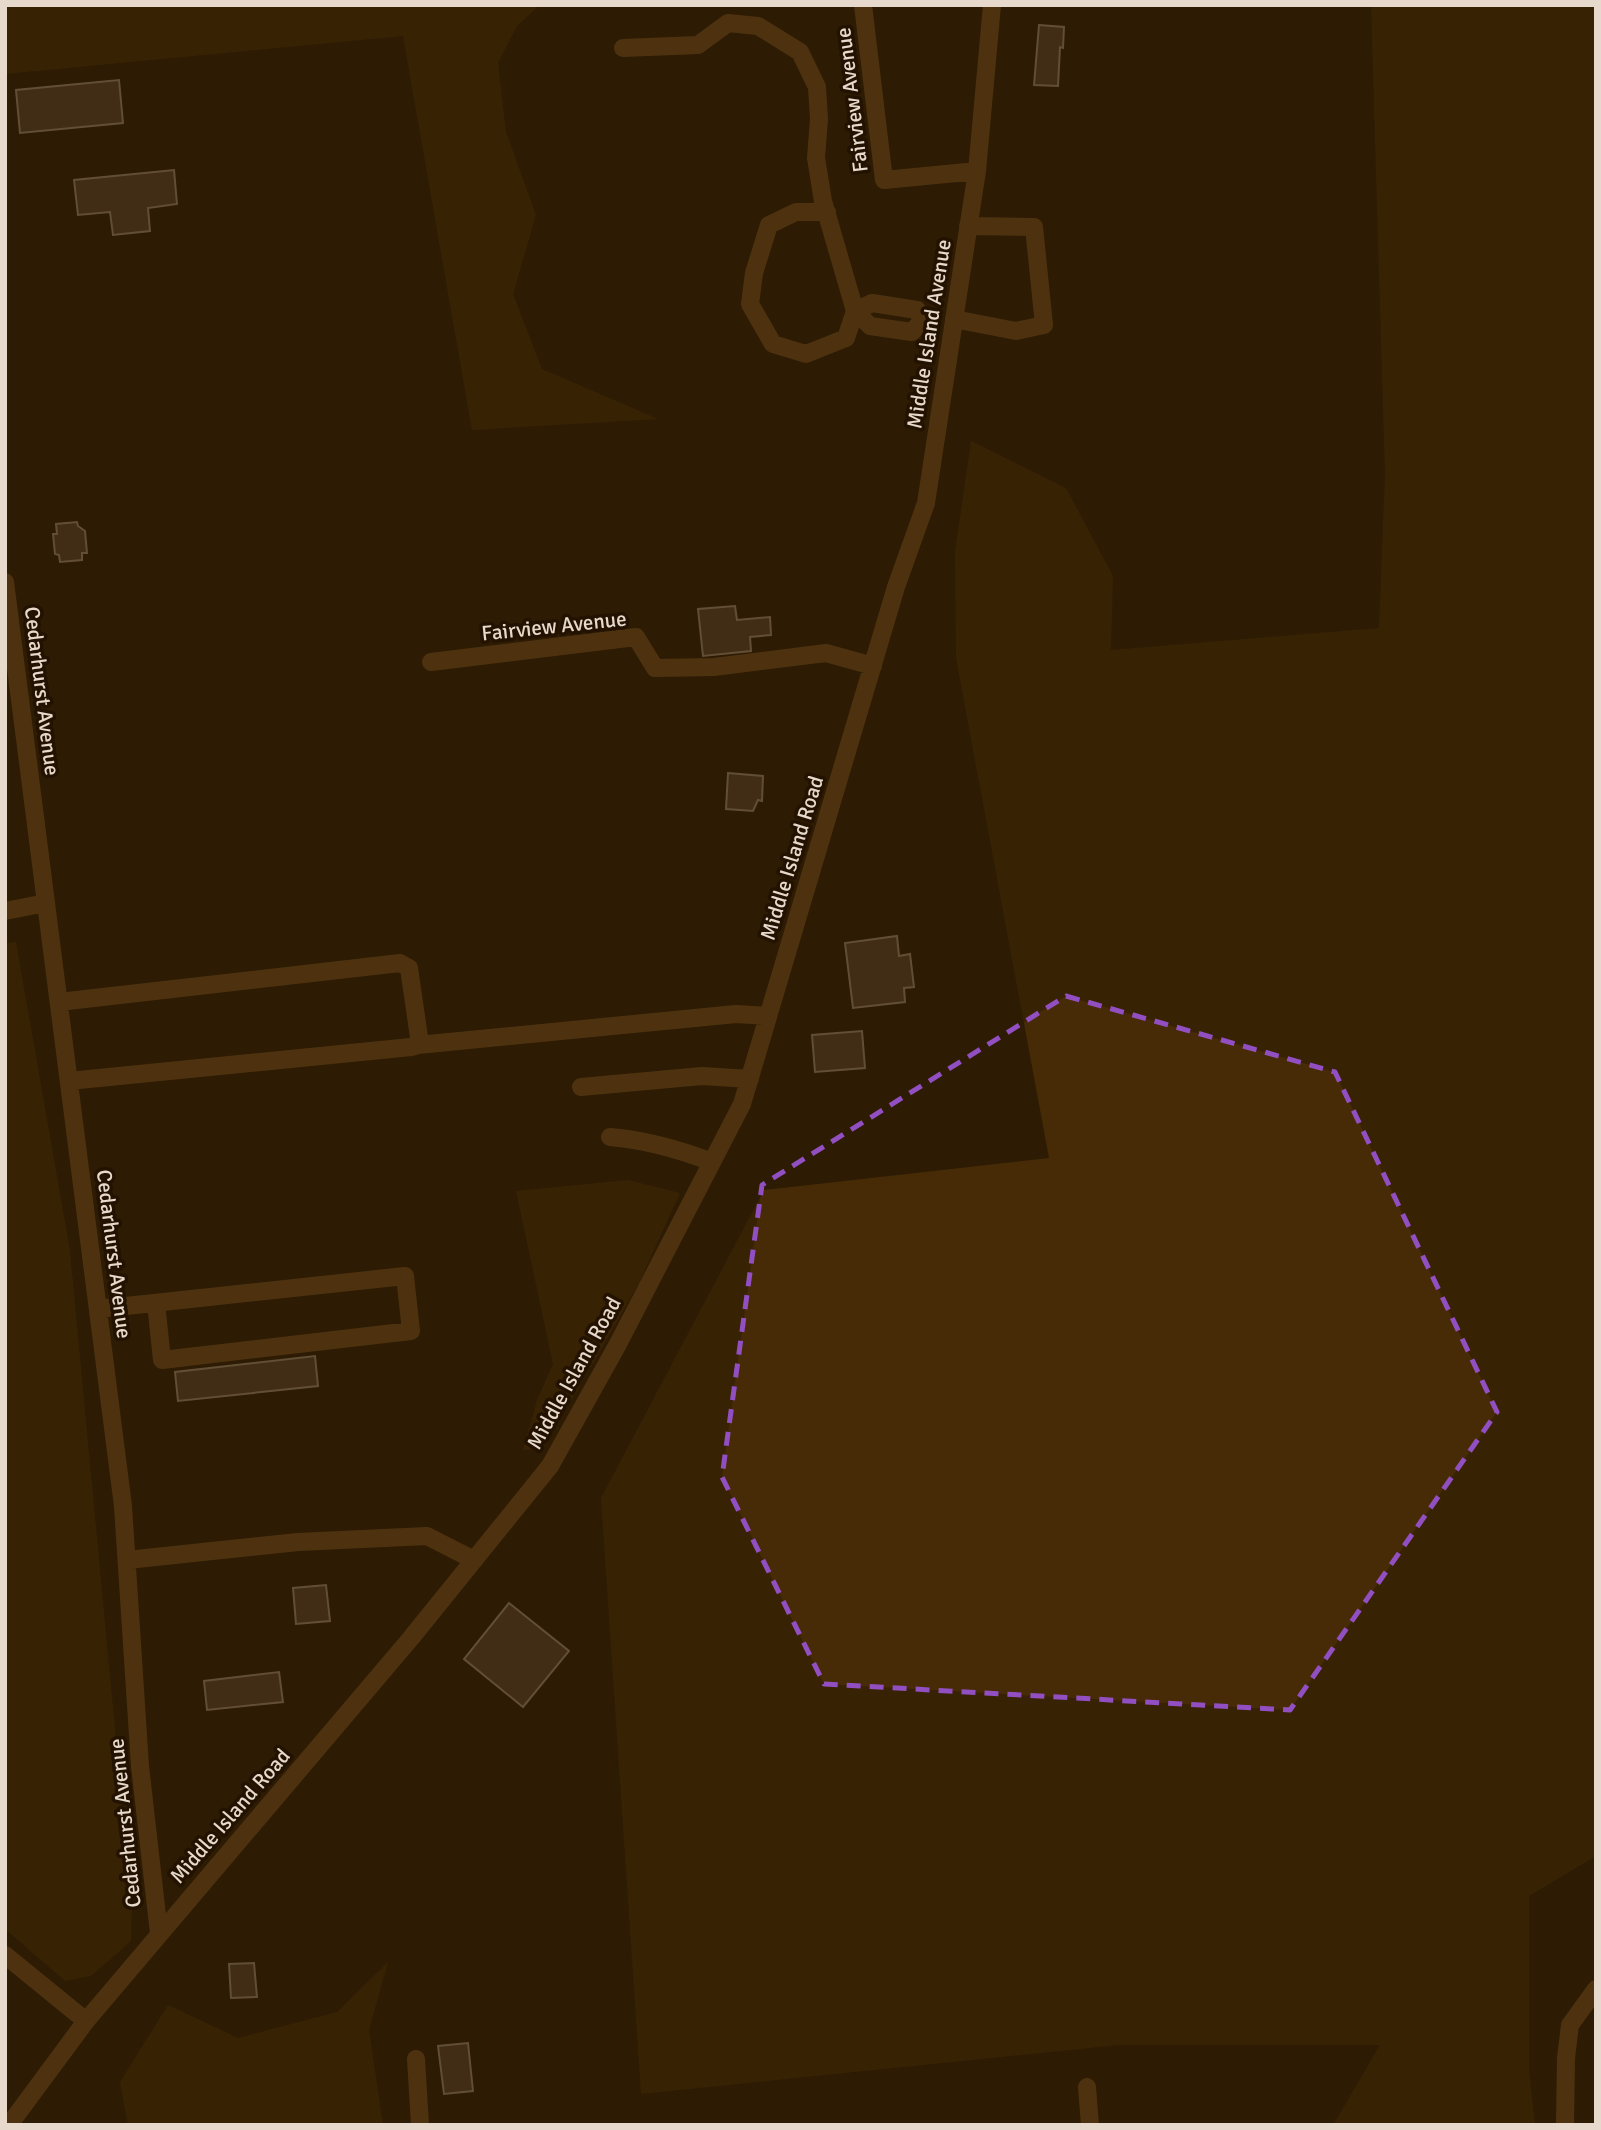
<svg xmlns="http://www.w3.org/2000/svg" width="1601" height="2130" font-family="Signika,sans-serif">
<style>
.green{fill:#462b06}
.building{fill:#59442c;stroke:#a28a71;stroke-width:2}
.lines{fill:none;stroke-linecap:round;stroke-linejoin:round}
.minor{stroke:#754f1e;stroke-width:18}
.marked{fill:none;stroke:#914fc2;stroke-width:5;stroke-dasharray:14 9;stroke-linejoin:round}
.labels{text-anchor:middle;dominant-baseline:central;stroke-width:7;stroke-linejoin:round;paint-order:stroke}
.street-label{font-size:21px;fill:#e7dacc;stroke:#231200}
</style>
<rect width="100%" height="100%" fill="#2d1b04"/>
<path class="green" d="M5,5H540L517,26L498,63L506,132L536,215L513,294L542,369L658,419L472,430L403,36L5,74Z
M1371,5H1596V1856L1529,1896V2070L1535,2125H1333L1380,2045H1118L641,2094L601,1498L764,1190L1049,1158L956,658L955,552L971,441L1066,488L1113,576L1111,650L1379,628L1385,474Z
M16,942L70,1251L132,1910L131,1941L91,1976L65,1981L5,1929V943Z
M628,1180L680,1193L639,1283L591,1367L572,1373L580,1386L541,1448L523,1450L537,1400L553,1364L516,1191Z
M388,1962L369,2030L383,2125H128L120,2082L168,2005L238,2038L337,2012Z"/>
<path class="building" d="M1039,25L1064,27L1063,48L1060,47L1058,86L1034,85Z
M119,80L123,123L20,133L16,90Z
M174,170L177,204L148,208L150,231L113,235L110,212L78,215L74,180Z
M77,522L78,526L85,531L87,553H82V560L60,562L59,555L55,554L53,534H57L56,524Z
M735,606L737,620L770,617L771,635L750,637L751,651L703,656L698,609Z
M728,773L763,776L762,801L758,800L753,811L726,809Z
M897,936L899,956L910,954L914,987L904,988L905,1002L853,1008L845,943Z
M862,1031L865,1068L815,1072L812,1035Z
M315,1356L318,1386L178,1401L175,1372Z
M326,1585L330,1621L296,1624L293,1588Z
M509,1603L569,1651L523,1707L464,1659Z
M279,1672L283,1702L207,1710L204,1681Z
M254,1963L257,1997L231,1998L229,1964Z
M468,2043L473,2091L444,2094L438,2046Z"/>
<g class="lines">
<path class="minor" d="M863,5L884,180L977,171
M623,48L698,45L728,23L758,26L800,52L817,87L819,119L816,158L823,201L855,311L870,326L912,332L922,321
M827,212H796L769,225L754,273L750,304L773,344L806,354L846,338L855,311L872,303L917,310L922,321
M954,319L1016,331L1044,325L1034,227L968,226
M5,582L123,1506L140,1766L159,1933
M431,662L636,637L655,668L714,667L826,653L873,666
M5,911L46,903
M59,1002L400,963L409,968L419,1037L418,1045L411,1047L69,1081
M418,1045L736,1014L768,1016
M581,1087L702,1076L750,1079
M610,1137C646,1140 678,1149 712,1162
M98,1309L405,1276L411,1331L162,1360L156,1303
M127,1560L298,1542L427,1536L474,1560
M5,1955L86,2021
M416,2059L420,2125
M1087,2087L1090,2125
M9,2125L86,2021L411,1638L550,1466L618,1344L742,1104L896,587L926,503L977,171L992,5
M1565,2125L1566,2058L1570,2025L1596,1989"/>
</g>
<path d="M0 0H1601V2130H0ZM1066,996L1335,1072L1497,1412L1290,1710L824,1684L722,1477L762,1185Z" fill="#2d1b04" fill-opacity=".55" fill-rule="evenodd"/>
<path class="marked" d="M1066,996L1335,1072L1497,1412L1290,1710L824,1684L722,1477L762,1185Z"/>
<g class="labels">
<g class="street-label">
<text transform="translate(852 100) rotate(-97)">Fairview Avenue</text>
<text transform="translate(929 334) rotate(-81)">Middle Island Avenue</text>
<text transform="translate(554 626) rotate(-6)">Fairview Avenue</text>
<text transform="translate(42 691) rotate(83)">Cedarhurst Avenue</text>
<text transform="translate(792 858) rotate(-73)">Middle Island Road</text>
<text transform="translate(114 1254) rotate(83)">Cedarhurst Avenue</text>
<text transform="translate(574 1373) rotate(-61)">Middle Island Road</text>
<text transform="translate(230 1816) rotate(-49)">Middle Island Road</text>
<text transform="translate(125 1823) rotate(-96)">Cedarhurst Avenue</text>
</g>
</g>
<rect width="1601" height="2130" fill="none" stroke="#e7dacc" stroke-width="14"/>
</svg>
